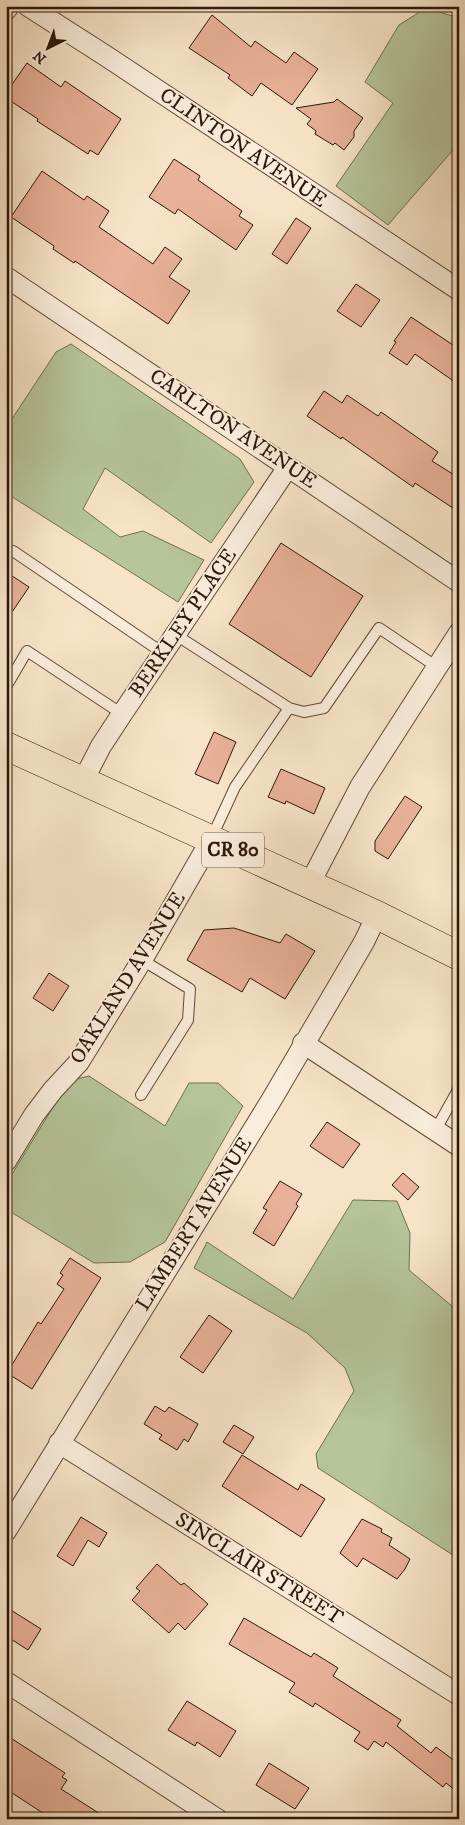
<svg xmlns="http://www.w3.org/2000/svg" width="465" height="1825" font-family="'IM FELL DW Pica',serif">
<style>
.green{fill:#b6c59b;stroke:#726e51}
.building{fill:#e9b199;stroke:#2d1707}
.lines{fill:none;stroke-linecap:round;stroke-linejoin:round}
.lane-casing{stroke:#604a37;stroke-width:12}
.street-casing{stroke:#604a37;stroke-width:22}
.primary-casing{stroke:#2d1707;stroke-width:29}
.lane{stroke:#faeddb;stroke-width:10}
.street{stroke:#faeddb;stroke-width:20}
.primary{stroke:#f7e4c8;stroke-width:28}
.labels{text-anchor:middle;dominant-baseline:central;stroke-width:4;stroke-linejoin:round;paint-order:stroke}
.shield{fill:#faeddb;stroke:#6a5747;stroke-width:1}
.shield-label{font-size:20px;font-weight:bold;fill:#2d1707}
.street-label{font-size:21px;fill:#2d1707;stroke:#faeddb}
</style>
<rect width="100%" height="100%" fill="#f7e4c8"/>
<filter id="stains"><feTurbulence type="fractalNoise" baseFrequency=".004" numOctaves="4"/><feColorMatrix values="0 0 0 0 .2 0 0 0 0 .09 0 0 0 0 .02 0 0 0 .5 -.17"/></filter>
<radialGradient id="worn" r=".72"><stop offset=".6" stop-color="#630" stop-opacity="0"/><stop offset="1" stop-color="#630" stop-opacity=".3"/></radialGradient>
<path class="green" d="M426,8L459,18V153L453,150L388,225L336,186L393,103L365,82L399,25Z
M71,344L240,459L254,482L211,543L105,468L83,509L120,537L143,531L204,560L178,602L6,493V428L56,352Z
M89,1076L165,1126L189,1083H218L243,1106L165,1242L130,1262L94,1263L6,1209V1184L69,1081Z
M353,1200L397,1201L410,1233L409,1270L459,1312V1559L318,1468L316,1454L354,1391L345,1368L307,1333L194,1268L207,1242L293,1299Z"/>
<path class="building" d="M212,15L251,47L255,41L286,63L294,52L318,69L292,105L261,83L252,96L228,78L230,75L189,48Z
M27,63L61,87L65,81L121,119L98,155L90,150L88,154L37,121L38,119L6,98V93Z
M337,99L363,118L354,131V137L344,150L335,143L333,145L315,134L316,131L307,124L311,119L296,108L334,102Z
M174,159L200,176L198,180L242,211L239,216L253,225L236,250L178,209L175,214L149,197Z
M42,171L84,200L87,196L109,211L99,227L153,264L165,247L182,259L169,277L190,291L168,324L75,261L74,263L53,249L54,246L11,217Z
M296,218L311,228L287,264L272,254Z
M356,284L380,300L361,327L337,311Z
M411,317L459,349V385L415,354L407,365L389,353L396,342L394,341Z
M324,391L342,403L347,395L378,416L381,412L438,452L432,461L459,478V512L415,483L413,487L342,437L341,439L307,416Z
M281,543L363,596L311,677L229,624Z
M6,572L29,587L6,621Z
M214,732L236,742L218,784L195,774Z
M281,769L325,788L314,814L286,801L285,804L268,797Z
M405,796L422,807L388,859L375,851V841Z
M234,928L280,943L286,934L315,951L285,999L250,978L242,992L187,960L204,930Z
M49,973L69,986L53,1011L33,998Z
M327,1122L360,1144L343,1168L310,1146Z
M403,1173L419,1187L408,1200L392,1185Z
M280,1181L302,1194L296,1204L298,1206L274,1246L253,1233L267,1210L263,1208Z
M70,1258L101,1278L32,1389L7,1373L38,1322L41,1324L64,1289L57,1284L63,1275L60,1273Z
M209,1315L232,1331L203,1373L180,1357Z
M155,1406L165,1412L169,1407L198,1424L188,1442L184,1439L177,1450L159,1439L162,1435L144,1424Z
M234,1425L254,1437L243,1454L223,1442Z
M242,1455L298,1490L301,1484L325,1499L301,1537L222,1486Z
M81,1517L107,1533L99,1547L88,1540L73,1566L57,1556Z
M362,1519L382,1529L381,1532L392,1538L389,1545L410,1559L405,1569L397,1579L363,1558L357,1567L340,1553Z
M157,1564L181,1585L184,1583L208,1604L185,1630L178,1623L169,1633L132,1600L140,1591L136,1588Z
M6,1607L41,1629L28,1650L6,1636Z
M244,1618L311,1657L314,1653L338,1668L333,1676L401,1720L397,1726L431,1753L436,1747L459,1764V1793L446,1783L443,1787L386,1742L383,1747L374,1741L368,1750L354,1741L360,1732L315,1703L313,1707L289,1692L295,1683L229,1644Z
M187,1701L236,1731L220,1757L197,1742L195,1746L168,1730Z
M6,1735L65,1773L62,1777L67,1780L61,1789L108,1819H52L6,1789Z
M269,1763L309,1788L295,1809L256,1785Z"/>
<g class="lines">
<defs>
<path id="lane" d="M13,551L163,653
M176,635L289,708L304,712L324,708L379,628L437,667
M6,687L27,651L122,714
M211,839L235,787L289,708
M141,1095L188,1020L190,989L142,960
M435,1131L459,1088"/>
<path id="street" d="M28,6L106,56L459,290
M6,10L9,6
M6,277L459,582
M83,781L101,746L122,714L288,467
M309,885L360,787L459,633
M303,1043L459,1146
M6,1161L34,1115L53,1090L79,1062L142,960L211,840
M59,1443L459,1695
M6,1531L272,1099L364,942L377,915
M6,1682L217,1819"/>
<path id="primary" d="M6,746L377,915L459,956"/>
</defs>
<use href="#lane" class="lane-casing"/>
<use href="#street" class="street-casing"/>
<use href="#primary" class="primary-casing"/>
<use href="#lane" class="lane"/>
<use href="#street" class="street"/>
<use href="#primary" class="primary"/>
</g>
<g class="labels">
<rect class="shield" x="202" y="832.5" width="62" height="35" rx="4"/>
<g class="shield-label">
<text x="233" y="850">CR 80</text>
</g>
<g class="street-label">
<text transform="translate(243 148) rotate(34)">CLINTON AVENUE</text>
<text transform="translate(233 429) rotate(34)">CARLTON AVENUE</text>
<text transform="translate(183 623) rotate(-56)">BERKLEY PLACE</text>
<text transform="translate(128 978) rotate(-58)">OAKLAND AVENUE</text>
<text transform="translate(194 1224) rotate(-58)">LAMBERT AVENUE</text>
<text transform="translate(259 1569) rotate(32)">SINCLAIR STREET</text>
</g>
</g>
<rect width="465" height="1825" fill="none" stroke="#f7e4c8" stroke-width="25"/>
<rect x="8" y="8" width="450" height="1810" fill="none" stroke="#2d1707" stroke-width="2.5"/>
<rect x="12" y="12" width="440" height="1800" fill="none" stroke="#2d1707"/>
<g transform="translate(48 48) rotate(222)" stroke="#faeddb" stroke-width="4" paint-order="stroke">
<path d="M0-4L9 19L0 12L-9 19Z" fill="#2d1707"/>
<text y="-8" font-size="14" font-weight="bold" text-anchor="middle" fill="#2d1707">N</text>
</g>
<rect width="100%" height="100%" filter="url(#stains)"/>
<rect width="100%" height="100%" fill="url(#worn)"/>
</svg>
